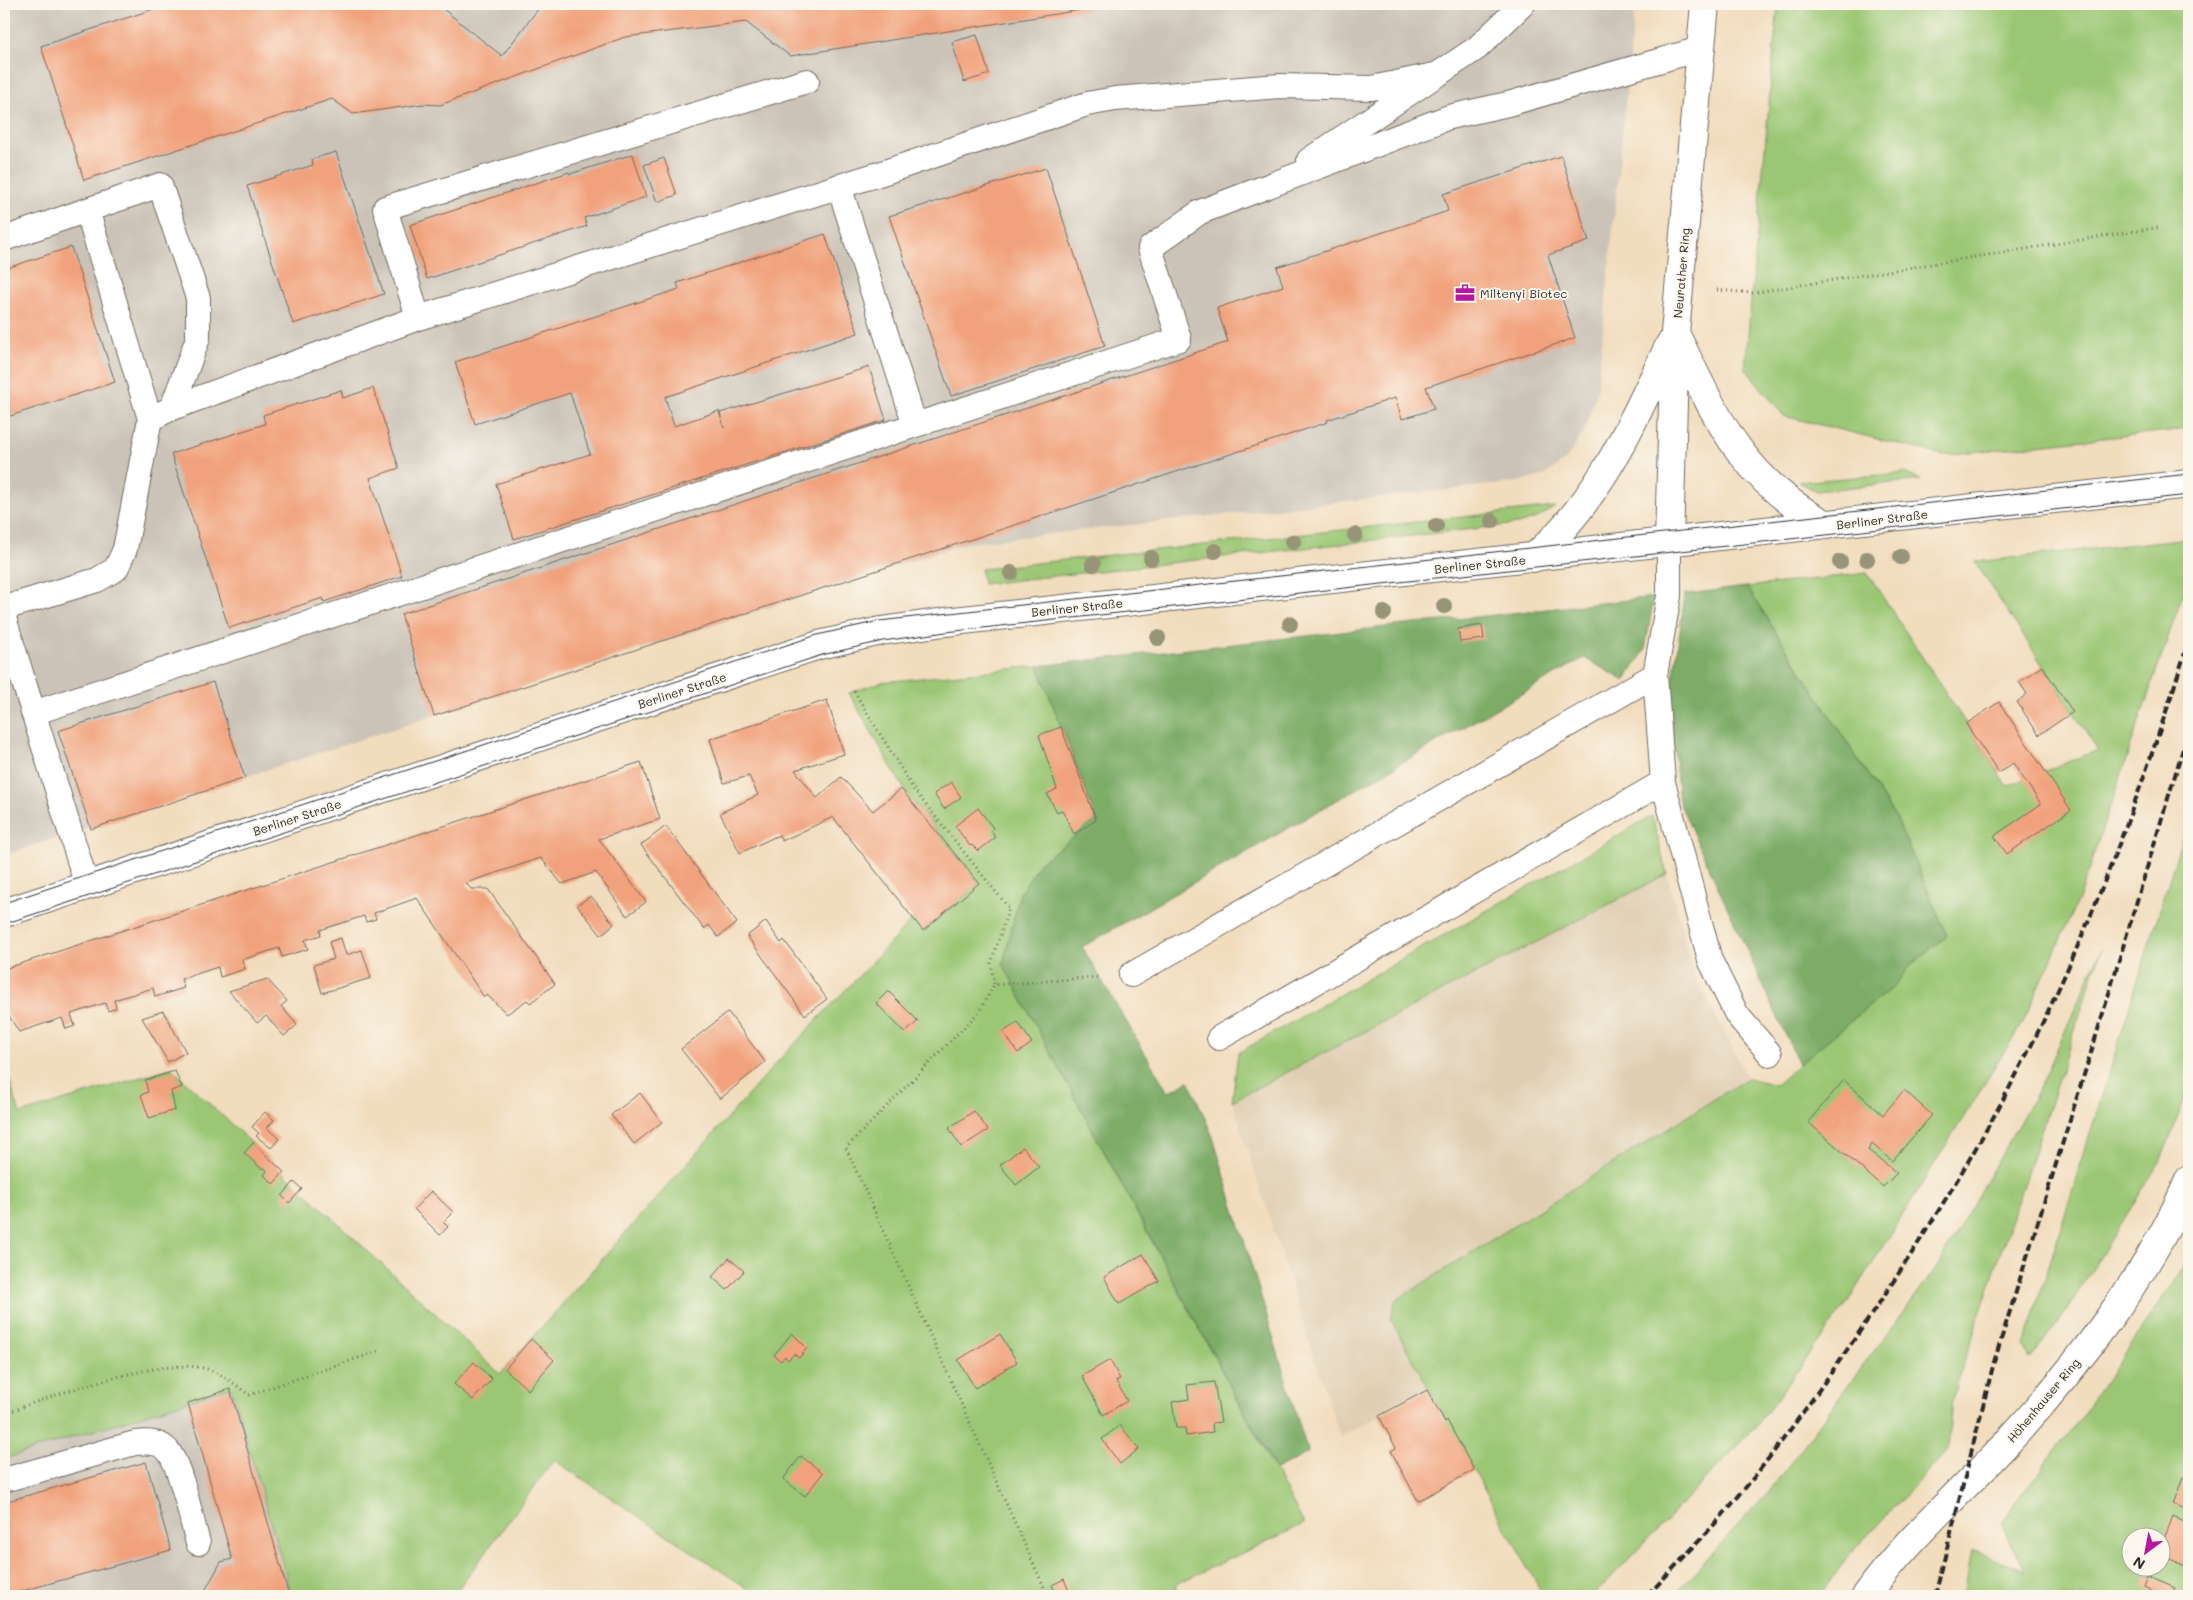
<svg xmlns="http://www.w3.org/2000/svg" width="2193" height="1600" font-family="Mali,sans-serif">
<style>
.built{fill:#dfceb1}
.industrial{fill:#cbc3b8}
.green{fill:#9bc774;stroke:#637950;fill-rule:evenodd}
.forest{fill:#7cac66;stroke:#546c48}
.building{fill:#f1a27c}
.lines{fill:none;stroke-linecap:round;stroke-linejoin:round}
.service-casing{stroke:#70695e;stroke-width:26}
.tertiary-casing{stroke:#70695e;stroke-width:30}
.secondary-casing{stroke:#70695e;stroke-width:30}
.path{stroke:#70695e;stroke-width:3;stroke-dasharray:1 4;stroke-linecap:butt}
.service{stroke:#fff;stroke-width:24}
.tertiary{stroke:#fff;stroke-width:28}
.secondary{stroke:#fff;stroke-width:28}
.tram{stroke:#2b2b2b;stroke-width:1}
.rail{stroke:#2b2b2b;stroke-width:4;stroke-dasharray:8 4;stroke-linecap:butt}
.tree{fill:#979478}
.labels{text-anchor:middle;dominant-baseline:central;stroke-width:4;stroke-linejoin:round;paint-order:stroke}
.street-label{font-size:12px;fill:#2b2b2b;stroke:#fbf7ec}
.poi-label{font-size:12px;fill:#2b2b2b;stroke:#fbf7ec;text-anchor:start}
</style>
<rect width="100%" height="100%" fill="#fbf7ec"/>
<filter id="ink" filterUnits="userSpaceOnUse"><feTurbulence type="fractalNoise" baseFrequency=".02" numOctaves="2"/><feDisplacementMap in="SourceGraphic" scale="10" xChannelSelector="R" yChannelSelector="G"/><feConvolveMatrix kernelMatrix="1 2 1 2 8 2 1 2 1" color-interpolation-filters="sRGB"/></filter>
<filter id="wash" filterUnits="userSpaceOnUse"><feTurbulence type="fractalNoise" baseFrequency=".0096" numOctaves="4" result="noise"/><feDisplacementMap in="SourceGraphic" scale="20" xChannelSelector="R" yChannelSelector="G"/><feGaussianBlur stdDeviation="1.12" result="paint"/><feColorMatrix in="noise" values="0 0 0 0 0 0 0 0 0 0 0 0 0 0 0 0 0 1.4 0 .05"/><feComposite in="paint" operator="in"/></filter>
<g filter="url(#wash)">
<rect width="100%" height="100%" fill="#f1dcbc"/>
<path class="built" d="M1667,874L1694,974L1748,1078L1395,1301L1392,1320L1429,1389L1340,1437L1232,1101Z"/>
<path class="industrial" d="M4,4H1635L1597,391L1583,433L1565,461L1545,475L1518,482L967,543L4,855Z
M232,1387L292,1596H4V1459Z"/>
<path class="green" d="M1778,4H2189V429L1943,455L1784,416L1745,368Z
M1904,473L1921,480L1817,491L1798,482Z
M1555,507L1537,518L1518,524L983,584L981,569Z
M2189,538V576L2078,900L2024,1020L1851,1298L1753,1430L1593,1596H1541L1543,1595L1391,1320L1395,1301L1748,1078L1776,1085L1913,963L1947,936L1897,820L1747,587L1867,573L2007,786L2098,750L1975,562Z
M1038,666L1097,820L1039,863L1020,894L1003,964L1304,1524L1176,1584V1596H759L554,1460L453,1596H292L231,1387L4,1459V1063L20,1114L171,1068L500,1374L781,1058L913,919L924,931L979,883L907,794L849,693L882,682Z
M1652,816L1667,874L1232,1101L1238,1053Z
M2189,816V1088L2161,1160L2067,1310L2030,1359L2024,1346Z
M2102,948L1952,1398L1948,1450L1848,1556L1820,1596H1672L1768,1493L1937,1267L2043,1081Z
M2189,1260V1596H1963L1971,1549L2024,1571L2001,1522L2086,1410ZM2130,1538H2160V1568H2130Z"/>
<path class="forest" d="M1747,587L1897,820L1947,936L1913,963L1894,986L1799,1064L1679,802L1670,702L1685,594Z
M1654,597L1645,650L1625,681L1584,658L1082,947L1168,1092L1189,1081L1213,1137L1308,1453L1276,1470L1003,964L1020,894L1039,863L1097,820L1038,666Z"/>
<g id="blocks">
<path class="building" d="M169,4H437L502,56L542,4L1113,5L790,56L746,22L625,37L440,105L423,104L353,114L332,99L84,180L41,46Z
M977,35L989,74L964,82L952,42Z
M336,152L384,294L293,324L247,186L313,165L312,159Z
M633,154L646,197L584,218L587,226L427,279L410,225L569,172L570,174Z
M1561,156L1589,241L1548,255L1575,338L1426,387L1434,409L1402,419L1395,398L1327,420L1328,422L434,716L401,614L1228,342L1217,308L1283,286L1277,267L1448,211L1443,194Z
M664,158L677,195L657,202L644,165Z
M1046,168L1105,346L951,396L889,216Z
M825,234L858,333L665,397L674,426L719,411L724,428L720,413L869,367L886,420L514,539L496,484L590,454L570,393L475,424L455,362L679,289L677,283Z
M71,247L115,382L4,418V269Z
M373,388L399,468L370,478L402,576L324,602L323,598L229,628L171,454L265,424L263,415L341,390L343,398Z
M1482,625L1484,639L1460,642L1458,629Z
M2042,666L2073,712L2039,735L2017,702L2027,694L2019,682Z
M213,682L245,778L91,829L58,731Z
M827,700L844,754L795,770L817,798L841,777L873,811L901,789L979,883L923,931L833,817L782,841L779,835L740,853L720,813L758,795L749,776L724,783L710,739Z
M1999,702L2071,810L2007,854L1994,836L2041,804L2013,763L1999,773L1966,724Z
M1061,727L1096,820L1074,834L1062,810L1057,812L1047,794L1057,789L1039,735Z
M641,762L660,819L599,839L646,902L627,916L596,872L562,884L541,858L466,883L471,889H488L555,984L530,1003L527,1000L507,1014L487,995L484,997L417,898L374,913L376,919L366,922L364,916L320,930L321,935L305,940L308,949L282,957L279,948L242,960L245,969L220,977L218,967L181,979L184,988L155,997L153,988L114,1000L116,1008L108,1011L105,1003L71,1014L75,1026L66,1029L62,1018L19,1032L4,1008V969Z
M951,782L961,797L944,809L934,794Z
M978,808L993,828L991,830L995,838L978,851L972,845L970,846L955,826Z
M666,826L737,923L718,937L709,925L704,929L641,845Z
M591,896L614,924L601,935L577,905Z
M766,921L781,943L784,940L827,999L805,1015L747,936Z
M341,938L346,955L362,950L371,978L322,993L314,965L334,959L329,942Z
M267,979L287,1001L281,1006L297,1025L284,1036L266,1016L257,1023L229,991Z
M888,991L918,1021L905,1033L876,1003Z
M163,1011L186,1052L168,1062L142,1018Z
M728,1012L765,1062L720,1099L681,1049Z
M1018,1022L1032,1043L1018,1053L1003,1032Z
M175,1071L182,1087L171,1091L175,1110L149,1118L141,1095L148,1092L145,1080Z
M1844,1080L1883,1115L1904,1090L1932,1115L1892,1161L1872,1144L1868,1150L1897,1173L1883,1187L1808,1122Z
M640,1093L662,1122L634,1144L611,1115Z
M974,1111L988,1130L961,1147L949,1128Z
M265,1112L274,1120L267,1128L279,1139L271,1148L256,1136L259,1133L252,1127Z
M253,1143L284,1172L273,1184L264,1175L267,1171L264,1167L262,1169L244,1153Z
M1023,1147L1039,1167L1016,1185L1000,1165Z
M294,1182L302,1189L289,1203L282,1196Z
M431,1191L453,1212L443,1222L448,1227L440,1235L414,1209Z
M1143,1254L1159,1281L1119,1304L1104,1277Z
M729,1258L744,1271L727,1290L712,1277Z
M792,1333L807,1348L799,1358L794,1354L788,1360L785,1356L781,1361L774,1355Z
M1000,1334L1017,1362L975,1388L958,1360Z
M531,1339L554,1360L528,1390L505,1369Z
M1110,1360L1120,1379L1116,1381L1127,1401L1103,1415L1082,1376Z
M474,1362L492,1379L473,1400L454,1384Z
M1214,1382L1221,1422L1212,1423L1213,1432L1186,1436L1185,1428H1176L1172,1402L1189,1399L1187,1385Z
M230,1389L289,1596H202L221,1562L232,1559L188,1403Z
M1427,1390L1445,1422L1447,1420L1474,1470L1418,1501L1391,1451L1396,1448L1379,1416Z
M1120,1425L1139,1449L1120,1464L1102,1439Z
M801,1456L823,1473L805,1496L783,1479Z
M146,1462L171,1550L4,1596V1502Z
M2183,1478L2189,1480V1510L2173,1504Z
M2173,1517L2189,1524V1567L2160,1555V1548Z
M2147,1576L2175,1588L2171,1596H2148L2151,1590L2143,1586Z
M1064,1579L1071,1596H1057L1052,1585Z"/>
</g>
</g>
<g filter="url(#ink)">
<use href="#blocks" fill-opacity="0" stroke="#70695e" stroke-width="1"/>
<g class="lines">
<defs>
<path id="service" d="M1309,160L1477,48L1523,4
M839,186L915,425
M87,210L160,185L198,298V338L172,408
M4,239L87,210L150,419
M418,318L385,208L807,81
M1669,542V596L1655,675L1663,782L1710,960L1737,1015L1770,1054
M4,608L97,580L116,569L125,549L150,419L172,408L418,318L882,173L1087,104L1115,99L1280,86L1372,88L1439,74
M4,618L87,886
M33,713L1179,339L1150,248L1200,212L1449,117L1508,104L1700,49
M1131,975L1655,675
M1219,1038L1663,782
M4,1480L135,1443C145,1442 157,1441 165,1448C180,1459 192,1523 198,1543"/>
<path id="tertiary" d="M1677,337C1716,417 1743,481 1827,525
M1669,542L1675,333L1705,4
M1533,558C1602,498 1631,424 1670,344
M1866,1596C1905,1541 1958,1495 2004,1446C2072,1373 2151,1272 2189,1180"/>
<path id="secondary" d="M4,913L819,645L881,631L945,622L2189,484"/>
</defs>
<use href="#service" class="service-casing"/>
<use href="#tertiary" class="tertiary-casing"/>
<use href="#secondary" class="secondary-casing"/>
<path class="path" d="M1717,290L1752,293L2161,227
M854,691L914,790L1009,908L991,963L994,985
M4,1414C47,1397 164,1355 207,1369C223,1374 236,1385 249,1395L379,1351
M1048,1596L846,1148L979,1012L994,985L1098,977"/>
<use href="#service" class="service"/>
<use href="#tertiary" class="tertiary"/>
<use href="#secondary" class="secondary"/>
<path class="tram" d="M4,903L817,635L879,621L2189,474
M4,924L822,655L883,641L946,632L2189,495"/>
<path class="rail" d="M1647,1596C1677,1564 1709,1532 1737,1498C1785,1440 1827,1379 1869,1318C1940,1213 2005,1105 2058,990C2110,877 2152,759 2189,640
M1935,1596L1994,1362L2093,1046L2189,729"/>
</g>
<g class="tree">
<circle cx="1492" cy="521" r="8"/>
<circle cx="1436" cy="526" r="8"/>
<circle cx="1355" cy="535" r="8"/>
<circle cx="1293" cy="542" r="8"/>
<circle cx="1215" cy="551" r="8"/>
<circle cx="1901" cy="557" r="8"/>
<circle cx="1151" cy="558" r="8"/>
<circle cx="1867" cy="559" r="8"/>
<circle cx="1840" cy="562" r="8"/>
<circle cx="1093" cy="564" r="8"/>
<circle cx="1011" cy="573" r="8"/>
<circle cx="1444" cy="606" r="8"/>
<circle cx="1384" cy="613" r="8"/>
<circle cx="1290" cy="624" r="8"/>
<circle cx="1158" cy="638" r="8"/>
</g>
</g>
<defs>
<symbol id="office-bare" viewBox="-9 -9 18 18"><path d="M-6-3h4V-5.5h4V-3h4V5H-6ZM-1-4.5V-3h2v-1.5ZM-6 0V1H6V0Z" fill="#b5179e" stroke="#fbf7ec" stroke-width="2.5" paint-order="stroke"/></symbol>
</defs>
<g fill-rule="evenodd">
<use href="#office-bare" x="1451" y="279" width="28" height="28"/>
</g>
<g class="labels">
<g class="street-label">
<text transform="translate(1681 273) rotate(-85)">Neurather Ring</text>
<text transform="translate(1882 519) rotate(-7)">Berliner Straße</text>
<text transform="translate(1480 564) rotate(-6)">Berliner Straße</text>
<text transform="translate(1077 607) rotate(-6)">Berliner Straße</text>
<text transform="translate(682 690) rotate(-18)">Berliner Straße</text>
<text transform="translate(297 817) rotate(-18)">Berliner Straße</text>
<text transform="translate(2043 1400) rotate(-50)">Höhenhauser Ring</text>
</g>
<g class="poi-label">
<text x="1480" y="293">Miltenyi Biotec</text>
</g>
</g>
<rect width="2193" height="1600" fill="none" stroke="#fbf7ec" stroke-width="20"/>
<g transform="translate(2146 1552) rotate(212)"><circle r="24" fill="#fbf7ec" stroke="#a8a59f"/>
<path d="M0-4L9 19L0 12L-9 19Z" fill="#b5179e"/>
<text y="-8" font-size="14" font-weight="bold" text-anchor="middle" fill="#2b2b2b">N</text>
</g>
</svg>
